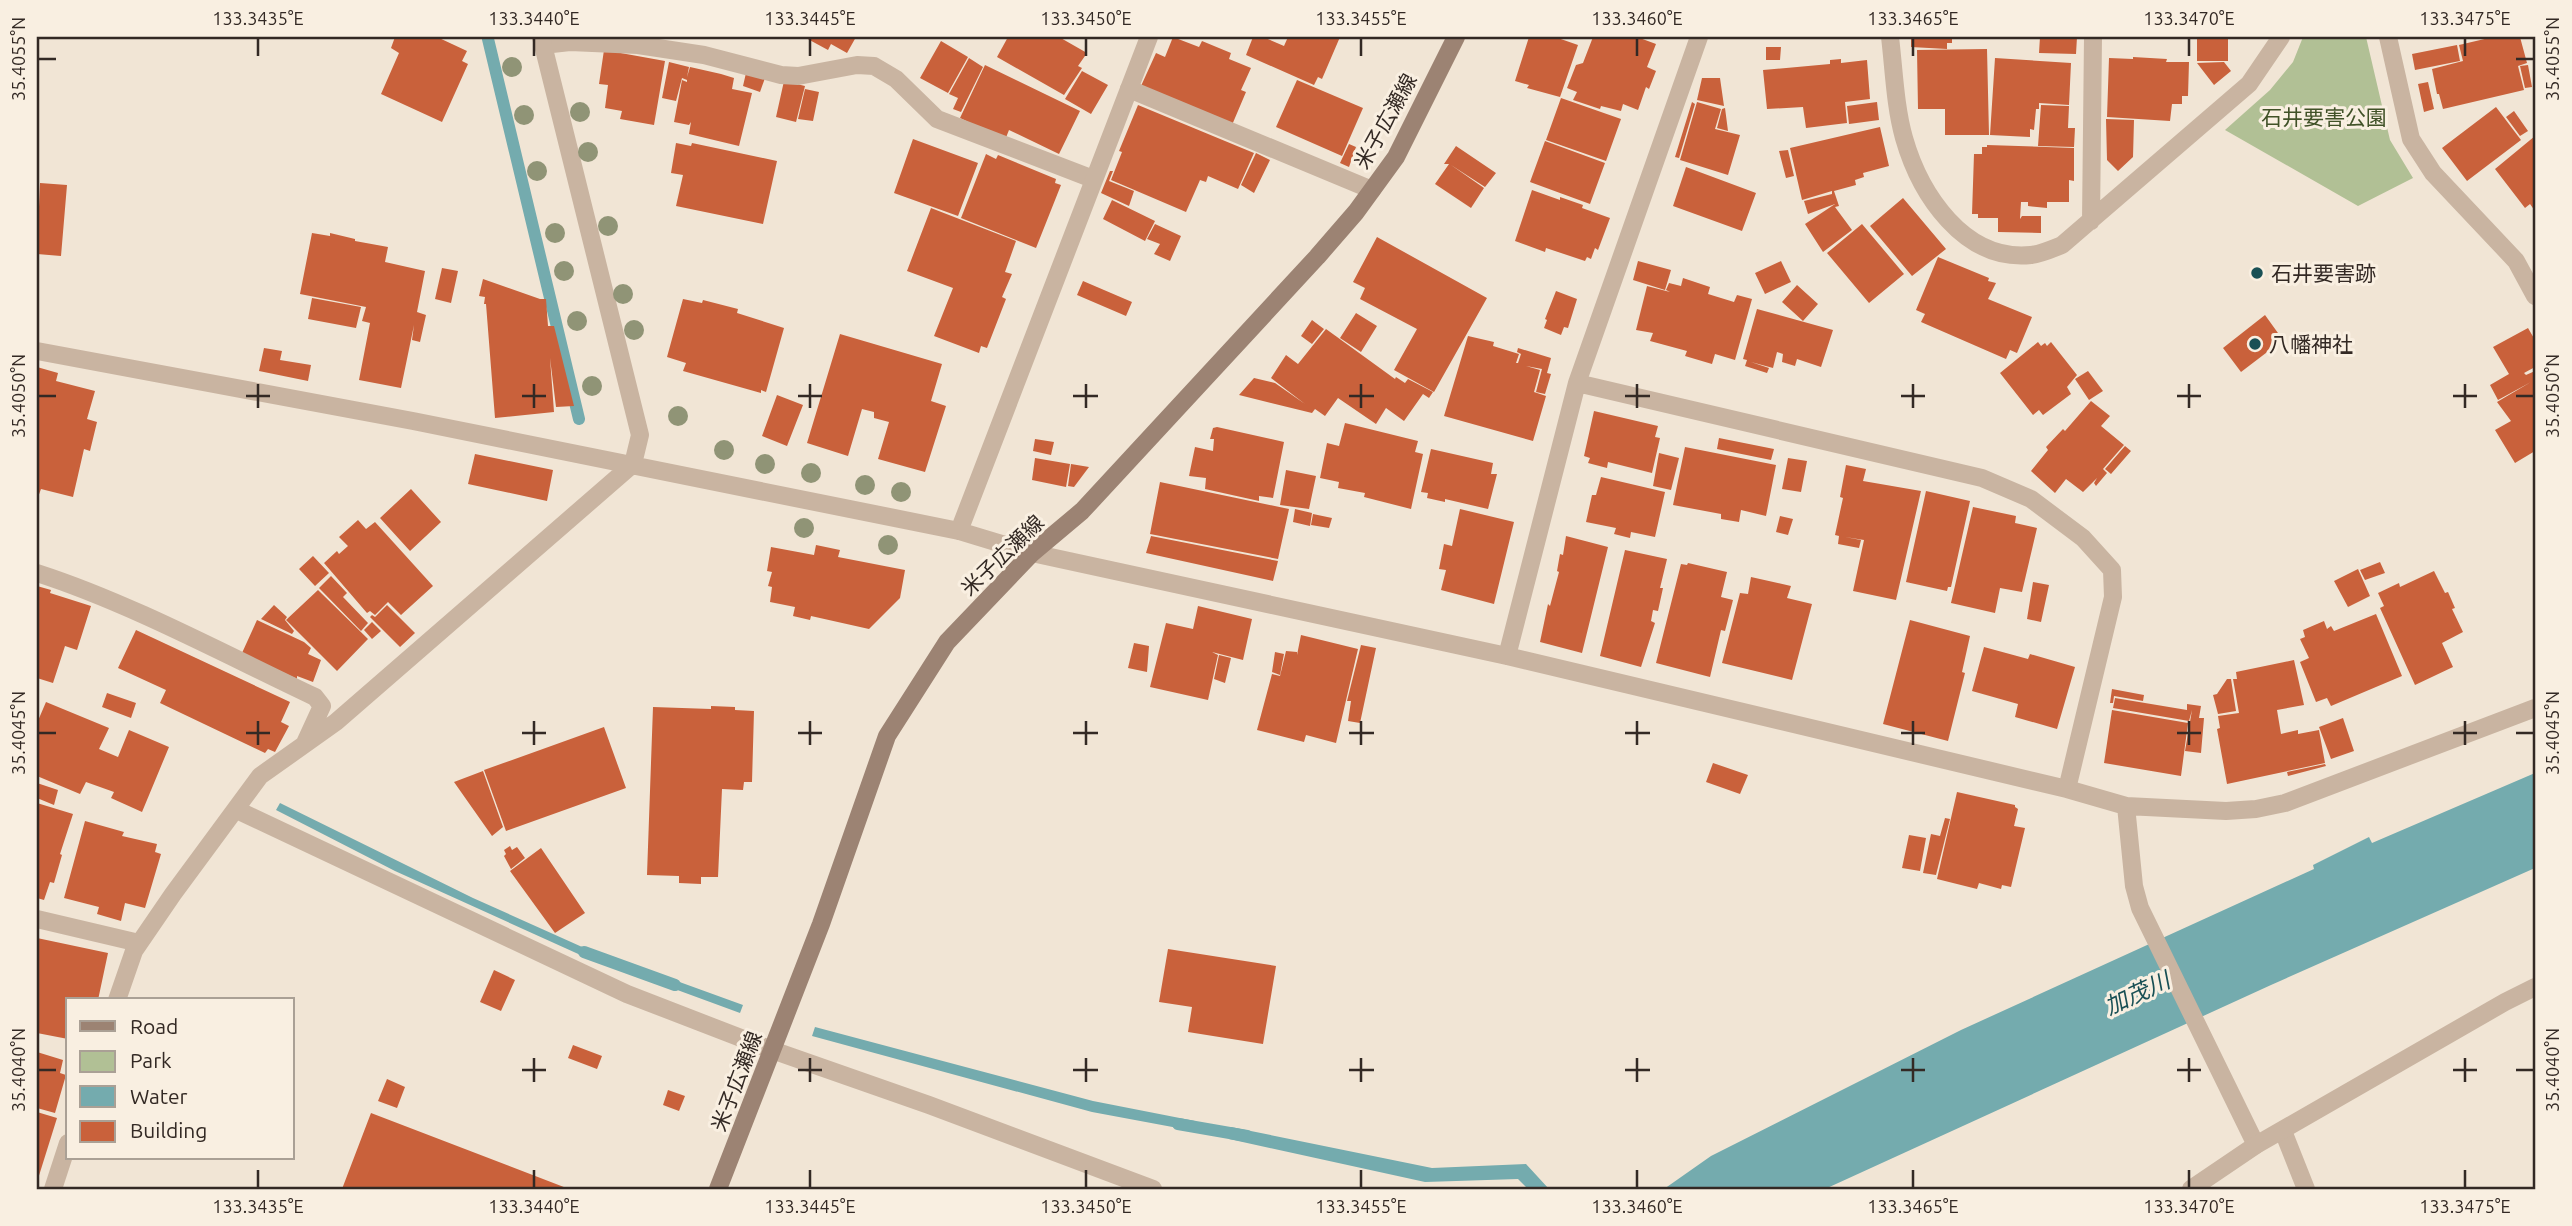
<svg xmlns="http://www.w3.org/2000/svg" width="2572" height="1226" font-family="Ubuntu,'Noto Sans JP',sans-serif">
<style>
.green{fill:#b1c095}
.water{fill:#74abae}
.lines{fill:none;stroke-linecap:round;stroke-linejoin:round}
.stream{stroke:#74abae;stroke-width:12}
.building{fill:#c9613b}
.service{stroke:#c9b4a1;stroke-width:18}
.minor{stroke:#c9b4a1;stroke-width:18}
.tertiary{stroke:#c9b4a1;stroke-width:18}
.secondary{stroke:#9c8373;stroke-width:18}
.tree{fill:#909476}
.ticks{fill:none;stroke:#332924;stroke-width:2.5}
.poi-dot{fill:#195055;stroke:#f9efe1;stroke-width:2.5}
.labels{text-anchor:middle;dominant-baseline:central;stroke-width:6;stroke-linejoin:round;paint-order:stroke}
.park-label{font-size:21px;fill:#415228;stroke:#f9efe1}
.street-label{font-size:21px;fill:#332924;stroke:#f9efe1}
.poi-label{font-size:21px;fill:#332924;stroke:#f9efe1;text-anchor:start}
.water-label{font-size:23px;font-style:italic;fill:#195055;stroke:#f9efe1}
.neatline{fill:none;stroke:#332924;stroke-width:2.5}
.ticks-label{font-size:18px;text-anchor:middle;fill:#332924}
</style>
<rect width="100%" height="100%" fill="#f1e5d5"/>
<path class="green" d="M2303,37H2366L2390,140L2413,178L2358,206L2225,130L2270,90L2293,62Z"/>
<path class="water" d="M2535,773V868L2271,985L1825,1189H1664L1711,1156L1961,1030L2314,869L2313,865L2369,837L2372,843Z
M280,803L473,898L600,955L596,962L395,871L276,810Z
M663,976L743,1005L740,1013L661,984Z
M815,1027L1093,1101L1195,1121L1194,1131L1092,1112L812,1036Z
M1231,1127L1432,1168L1526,1164L1549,1189H1528L1518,1179L1425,1182L1229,1139Z"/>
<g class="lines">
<path class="stream" d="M488,39L579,419
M584,952L675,985
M1178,1124L1247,1136"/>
</g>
<path class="building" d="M395,37H437L467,51L462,61L468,64L442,122L381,94L399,53L391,48Z
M804,37H856L847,53L831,44L828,50Z
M1008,37H1059L1087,53L1078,66L1082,68L1064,95L997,57Z
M1173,37L1199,47L1202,41L1231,53L1229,59L1251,68L1241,90L1246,92L1232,125L1141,86L1156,53L1165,57Z
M1253,37H1263L1284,46L1288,37H1340L1322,79L1318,77L1314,85L1246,55Z
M1529,37H1555L1578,45L1560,97L1527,88L1529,85L1515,81Z
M1593,37H1637L1656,44L1647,67L1656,71L1649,89L1646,87L1638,110L1623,104L1621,111L1601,106L1600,109L1573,100L1577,92L1567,88L1576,65L1583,63Z
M1911,37H1952V43H1947V49L1911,47Z
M2040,37H2077L2076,54L2039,53Z
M2197,37H2228V61H2197Z
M2493,37H2520L2527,63L2518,66L2524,90L2443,109L2439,94H2437L2432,69L2463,61L2459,45Z
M941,41L968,57L948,93L920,78Z
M2457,45L2460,61L2415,70L2412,54Z
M1766,47H1781L1780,60H1766Z
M1987,49L1989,135H1945V109H1918L1917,50Z
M604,50L665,61L654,125L620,119L622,111L605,108L608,85L599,84Z
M2133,57L2167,59L2166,62H2189L2188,96H2182V104H2172L2170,121L2107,117L2109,58L2133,59Z
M969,58L983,67L961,112L953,109L958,98L949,94Z
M1995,58L2071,63L2069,105L2039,103V109H2036L2034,130L2030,129V137L1990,135Z
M1841,59V63L1867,60L1870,99L1845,102L1847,123L1806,128L1803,107L1767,109L1763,70L1830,64V60Z
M669,62L689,67L687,77L690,67L721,74L734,78L732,89L752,93L739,146L689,134L691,122L689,125L674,122L682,80L687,82V80L682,78L676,101L662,98Z
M2224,62L2231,71L2214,85L2197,63Z
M985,65L1080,111L1059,154L1009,130L1005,140L960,118Z
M2528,65L2532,87L2525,88L2520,66Z
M1082,71L1108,85L1091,114L1065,99Z
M746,73L765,78L760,92L743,86Z
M1702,78H1720L1724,106L1697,100Z
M1297,80L1363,108L1342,156L1276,127Z
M784,81L805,86L796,122L776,117Z
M2428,82L2434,109L2424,112L2418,84Z
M805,89L819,92L813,121L798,119Z
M1561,98L1621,119L1606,161L1546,140Z
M1692,102L1695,104L1679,158L1675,157Z
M1697,102L1721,109L1715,129L1740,135L1728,175L1680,160Z
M1877,102L1879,120L1849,124L1847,106Z
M1138,105L1254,153L1238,189L1208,176L1206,182L1200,180L1186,212L1111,180L1122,152L1119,151Z
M2041,105L2069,106L2068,128H2075L2074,147L2038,146Z
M2496,107L2521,140L2467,181L2442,148Z
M1725,108L1728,131L1717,128L1722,109Z
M2514,111L2528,131L2520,136L2506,117Z
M2106,119L2134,120L2133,157L2118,171L2107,160Z
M1880,127L1889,166L1863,173L1864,177L1855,180L1856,185L1834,191L1839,206L1835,207L1852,230L1823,252L1805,224L1835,204L1808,214L1804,201L1832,194V191L1802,200L1790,148Z
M2535,136V211L2530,204L2525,208L2495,169Z
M913,139L978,163L958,216L894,193Z
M1545,141L1605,163L1590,204L1530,182Z
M676,143L691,146L692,143L777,161L763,224L676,206L683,175L671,173Z
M1349,144L1356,147L1349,167L1340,163Z
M1987,145L2074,148V181L2069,180V202H2047V208L2028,206V202H2021L2020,219L2022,216H2041V233L1998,232V218H1978V214H1972L1974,154H1982V147H1987Z
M1456,146L1496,173L1485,187L1451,165L1484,188L1471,208L1435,184L1449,164H1444Z
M1788,150L1794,176L1786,178L1779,151Z
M1256,153L1270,160L1254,193L1241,185Z
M986,154L996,159L998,155L1056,179L1055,183L1061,185L1036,248L961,218Z
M1686,167L1756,193L1742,231L1673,206Z
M1110,171H1113L1109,181L1134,191L1129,206L1101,193Z
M40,183L67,185L61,256L37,254Z
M1532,190L1560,200V197L1583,205L1582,208L1610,218L1598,250L1595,248L1591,259L1587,257L1585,261L1546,248L1545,252L1515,241Z
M1903,198L1946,249L1912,276L1870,226Z
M1112,200L1155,221L1145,241L1103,219Z
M931,208L1016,241L1005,272L1012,274L1002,297L1006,299L987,348L981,346L979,353L934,336L953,288L907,271Z
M1155,224L1181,236L1170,261L1154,254L1160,244L1147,239Z
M1862,224L1904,274L1869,303L1827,253Z
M312,233L330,236V233L355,239V241L388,247L385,262L425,271L417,312L426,315L420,342L412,340L414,325L401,388L359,380L370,323L362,321L366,307L300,294Z
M1377,237L1487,298L1434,392L1394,370L1417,329L1360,299L1365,288L1353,282Z
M1938,257L1989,278L1988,281L1996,283L1988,299L2032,317L2017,353L2010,350L2006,359L1921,322L1925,314L1916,310Z
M1638,261L1671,270L1665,290L1633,280Z
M1781,261L1791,282L1765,294L1755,273Z
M442,268L458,271L451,303L435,299Z
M1683,278L1710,287L1708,294L1734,302L1737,295L1752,299L1735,360L1715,354L1712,364L1685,356L1687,351L1650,341L1653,333L1636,330L1647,286L1670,292L1666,290L1669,283L1681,286Z
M483,279L540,299H546L548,326H554L574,406L556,407L550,358L554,412L495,418L486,304H484L485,297L479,296Z
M1083,281L1132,302L1126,316L1077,295Z
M1797,285L1818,304L1803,321L1782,302Z
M1556,291L1577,299L1568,328L1564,327L1561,335L1544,328L1547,320L1545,319Z
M312,298L361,307L356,328L308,319Z
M683,299L702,303L703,300L738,309L737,313L784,328L766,392L761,390V393L683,371L686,363L667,357Z
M1757,309L1833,330L1821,367L1797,359L1795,366L1782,362L1783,354L1777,352L1773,368L1751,362L1769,368L1767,373L1745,366L1747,360L1743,359Z
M1356,313L1377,326L1361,352L1340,338Z
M2265,315L2283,340L2241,372L2223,348Z
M1312,320L1324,329L1312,344L1301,336Z
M2528,328L2535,340V367L2524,373L2526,375L2535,371V451L2515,463L2495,430L2511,421L2497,402L2531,382L2498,400L2490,385L2509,374L2493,347Z
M1326,329L1395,379L1396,377L1405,383L1408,379L1433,392L1429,398L1423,394L1404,421L1386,408L1376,424L1338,398L1325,416L1315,409L1312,413L1239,395L1254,378L1275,383L1305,404L1271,378L1286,355L1298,364Z
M840,334L942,364L931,401L946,406L925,472L878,459L889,422L874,418V412L862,409L848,456L807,443Z
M1468,336L1494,342L1493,346L1519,354L1516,363H1518L1521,354L1517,352L1518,348L1551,358L1547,373L1551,374L1545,394L1536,392L1542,369L1526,366L1540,370L1534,392L1546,396L1533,441L1444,416Z
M2038,342L2041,346L2045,343L2047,346L2051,342L2077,375L2067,387L2071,394L2043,415L2039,410L2033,415L2000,373Z
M264,348L282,351L280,360L311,365L308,381L259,371Z
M37,367L58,373L56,381L95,391L87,419L97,422L90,451L84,449L73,497L41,489L37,500Z
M2088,371L2103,391L2089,400L2075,379Z
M777,395L803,405L787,446L762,436Z
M2091,401L2110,416L2101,426L2124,445L2103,469L2107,473L2096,486L2094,483L2097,478L2083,492L2066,479L2055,493L2031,471L2048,450L2046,447L2063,429L2065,431Z
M1594,411L1658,426L1655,437L1660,438L1652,473L1608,462L1607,468L1588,463L1590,458L1584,456Z
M1345,423L1418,441L1415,452L1423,454L1411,509L1364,497L1365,493L1338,488L1339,482L1320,478L1327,443L1339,446Z
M1217,427L1284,442L1273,498L1259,496V501L1205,489L1206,478L1189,476L1195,447L1213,451L1214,439H1210L1213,428Z
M1719,438L1774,449L1771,460L1717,449Z
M1035,439L1054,442L1051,455L1033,451Z
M2125,446L2131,451L2111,474L2105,469Z
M1685,447L1776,465L1766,516L1741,510L1739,522L1721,519V514L1673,505Z
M1431,449L1493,463L1491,474H1497L1488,509L1445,499V502L1427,498L1428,493L1421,492Z
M1659,453L1679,458L1671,490L1653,486Z
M475,454L553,470L547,501L468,484Z
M1035,458L1070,464L1066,487L1032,480Z
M1788,458L1807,461L1801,492L1782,489Z
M1071,464L1089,467L1074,487L1068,486Z
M1846,465L1866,469L1863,481L1921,491L1896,600L1853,591L1864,540L1845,537L1861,540L1859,548L1838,544L1839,536L1835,535L1843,498L1840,497Z
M1286,470L1316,476L1309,509L1280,505Z
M1601,477L1665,492L1655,537L1631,532L1630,538L1614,534L1616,528L1586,522L1592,495H1596Z
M1160,482L1289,509L1278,559L1150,534Z
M411,489L441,522L410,551L380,518Z
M1926,491L1970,501L1951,587H1948L1947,591L1906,582Z
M1973,507L2016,516L2015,523L2037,528L2022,592L2000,588L1995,613L1951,603Z
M1295,509L1312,513L1310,526L1293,522Z
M1460,509L1514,522L1494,604L1441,590L1446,570L1439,569L1444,544L1452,546Z
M1313,514L1332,518L1329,528L1311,525Z
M1780,516L1793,519L1788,535L1776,532Z
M358,520L366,529L375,522L433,586L401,615L388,602L375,615L370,611L367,613L324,563L337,551L339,554L348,546L339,537Z
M1151,536L1278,561L1273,581L1146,553Z
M1566,536L1608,547L1582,653L1540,642L1548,604L1550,606L1559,572L1557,571L1560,554L1563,555Z
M816,545L840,550L838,557L905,570L900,598L869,629L811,616L810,620L793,616L795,607L770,602L772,587L768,586L772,572L767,571L771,547L814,555Z
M1625,550L1667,559L1660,588H1663L1658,611L1653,610L1651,621L1655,623L1641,667L1600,656Z
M313,556L329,573L315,586L299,569Z
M2380,562L2385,573L2365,580L2360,570Z
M1688,563L1727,572L1721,597L1733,600L1725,631L1721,630L1710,677L1656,663L1681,564L1687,565Z
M2358,569L2370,596L2348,607L2334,581Z
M2434,571L2445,593L2448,592L2455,608L2452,609L2463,632L2442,643L2453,667L2415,685L2380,608L2384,606L2378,593L2399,583L2400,587Z
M331,576L347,593L343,597L368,623L361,631L319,588Z
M1751,577L1791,586L1787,598L1812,604L1792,680L1722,663L1740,593L1748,594Z
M2033,582L2049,585L2041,622L2027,619Z
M37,586L51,590L50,593L91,606L77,650L65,646L53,683L37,678Z
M318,590L368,639L337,671L286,620Z
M274,605L287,617L285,620L294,631L292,634L261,619Z
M387,605L415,633L400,647L370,617L372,615L375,617Z
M1198,606L1252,619L1243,660L1212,652L1218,655L1208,700L1150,687L1166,623L1193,629Z
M2376,614L2402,676L2331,706L2327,698L2316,702L2300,662L2309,658L2300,639L2305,637L2303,630L2324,621L2327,629L2331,626L2334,631Z
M257,620L304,642L311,648L308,654L321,660L313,682L297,676V679L242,653Z
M1910,620L1970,636L1962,672L1965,673L1948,741L1883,724Z
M372,622L381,631L372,639L364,630Z
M136,630L290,702L281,722L289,726L275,752L268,749L265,753L160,703L166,690L118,668Z
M1301,635L1358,649L1336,743L1306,735L1304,742L1257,730L1272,674L1280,676L1286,651L1297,652V655Z
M1134,643L1149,646L1147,672L1128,668Z
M1361,645L1376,648L1360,723L1348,721L1351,701H1347Z
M1984,647L2028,659L2030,654L2075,667L2057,729L2015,717L2018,704L1972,691Z
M1275,652L1284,654L1280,675L1272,672Z
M1219,655L1231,658L1225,683L1214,679Z
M2294,660L2304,705L2277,710L2281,734L2298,730V734L2319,730L2325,763L2227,784L2217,729L2220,728L2218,716L2239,713L2233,679H2237L2236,672Z
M2227,679H2231L2236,711L2218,714L2213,695L2217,694Z
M2112,689L2144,695L2143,701L2114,696L2113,703H2110Z
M107,693L136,703L131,718L102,707Z
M2115,698L2187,710V704L2201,706L2199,718H2204L2201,753L2185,751L2192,710L2189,721L2113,708Z
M46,702L109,728L99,749L118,757L129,730L169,747L142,812L111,798L114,792L86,782L80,794L37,776V723Z
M711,706L735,707V710L754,711L752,782H744L743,790L722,789L718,877H701V884L679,883V876L647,875L653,707L711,709Z
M2112,710L2188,723L2181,776L2104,763Z
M2343,718L2354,751L2331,759L2319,727Z
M604,727L626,788L506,831L484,770Z
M1713,763L1748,775L1740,794L1706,782Z
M2325,764L2326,766L2288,776L2287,772Z
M483,771L503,827L492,836L454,782Z
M37,783L58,790L54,805L37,798Z
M1957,792L2015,805V807L2018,809L2014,826L2025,828L2011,887L2002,885L2001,889L1979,883L1977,889L1937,879Z
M37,803L73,814L60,854L62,855L54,883L50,882L44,900L37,898Z
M1945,818L1950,819L1936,875L1923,873L1931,834L1940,836Z
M85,821L124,832L122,836L157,844L155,852L161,854L145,908L125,903L121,921L97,914L99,907L64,898Z
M1909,835L1926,838L1920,871L1902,868Z
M510,846L512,850L517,847L525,858L511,869L504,856L506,854L504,850Z
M541,848L585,913L555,933L510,871Z
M37,938L108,953L98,1000H68V1039L37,1033Z
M1168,949L1276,966L1263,1044L1188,1032L1192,1007L1159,1002Z
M494,970L515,980L501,1011L480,1002Z
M573,1045L602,1056L597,1069L568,1058Z
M37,1052L63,1060L60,1073L66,1075L55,1113L37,1108Z
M387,1079L405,1087L397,1108L378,1101Z
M668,1090L685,1096L679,1111L663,1105Z
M37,1112L57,1118L37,1182Z
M371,1113L569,1189H342Z"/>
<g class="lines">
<path class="service" d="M543,45L570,42L638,45L704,55L781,75L798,76L857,65L874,66L896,79L937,119L1093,179
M1129,89L1372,190"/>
<path class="minor" d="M1890,37C1894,70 1895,106 1904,138C1920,194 1964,262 2031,255C2041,254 2052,249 2062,245L2249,84L2281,37
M2388,37L2411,139L2433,173L2516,261L2535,296
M2091,221L2093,37
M37,351L413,421L959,531L1032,553L1507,656L2067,789L2126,806L2226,811L2256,809L2285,803L2535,708
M1577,383L1982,478L2031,499L2083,538L2112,570L2113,597L2067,789
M959,531L1149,37
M37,573C130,603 226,655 315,697L322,706L305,743
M1507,656L1577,383L1699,37
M2126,806L2134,886L2140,908L2256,1145
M237,810L627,994L772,1050
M37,919L139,943
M117,1000L134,951L173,894L260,776L336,722L633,464L640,435L541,37
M2283,1131L2306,1189
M53,1189L68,1143"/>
<path class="tertiary" d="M772,1050L929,1105L1153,1189
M2191,1189L2256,1145L2505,1002L2535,987"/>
<path class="secondary" d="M718,1189L821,924L887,736L947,642L1032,553L1082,511L1317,257L1356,212L1396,157L1456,37"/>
</g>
<g class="tree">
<circle cx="512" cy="67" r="10"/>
<circle cx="580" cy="112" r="10"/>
<circle cx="524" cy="115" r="10"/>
<circle cx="588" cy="152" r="10"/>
<circle cx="537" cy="171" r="10"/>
<circle cx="608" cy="226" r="10"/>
<circle cx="555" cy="233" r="10"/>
<circle cx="564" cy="271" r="10"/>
<circle cx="623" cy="294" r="10"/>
<circle cx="577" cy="321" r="10"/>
<circle cx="634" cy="330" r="10"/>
<circle cx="592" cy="386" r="10"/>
<circle cx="678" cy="416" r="10"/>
<circle cx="724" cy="450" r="10"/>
<circle cx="765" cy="464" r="10"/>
<circle cx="811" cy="473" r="10"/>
<circle cx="865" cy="485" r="10"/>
<circle cx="901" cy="492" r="10"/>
<circle cx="804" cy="528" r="10"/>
<circle cx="888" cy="545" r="10"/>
</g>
<path class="ticks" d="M258,38V56M534,38V56M810,38V56M1086,38V56M1361,38V56M1637,38V56M1913,38V56M2189,38V56M2465,38V56M38,59H56M2516,59H2534M258,384V408M534,384V408M810,384V408M1086,384V408M1361,384V408M1637,384V408M1913,384V408M2189,384V408M2465,384V408M38,396H56M246,396H270M522,396H546M798,396H822M1073,396H1098M1349,396H1374M1625,396H1650M1901,396H1925M2177,396H2201M2453,396H2477M2516,396H2534M258,721V745M534,721V745M810,721V745M1086,721V745M1361,721V745M1637,721V745M1913,721V745M2189,721V745M2465,721V745M38,733H56M246,733H270M522,733H546M798,733H822M1073,733H1098M1349,733H1374M1625,733H1650M1901,733H1925M2177,733H2201M2453,733H2477M2516,733H2534M534,1058V1082M810,1058V1082M1086,1058V1082M1361,1058V1082M1637,1058V1082M1913,1058V1082M2189,1058V1082M2465,1058V1082M38,1070H56M522,1070H546M798,1070H822M1073,1070H1098M1349,1070H1374M1625,1070H1650M1901,1070H1925M2177,1070H2201M2453,1070H2477M2516,1070H2534M258,1170V1188M534,1170V1188M810,1170V1188M1086,1170V1188M1361,1170V1188M1637,1170V1188M1913,1170V1188M2189,1170V1188M2465,1170V1188"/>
<g class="poi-dot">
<circle cx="2257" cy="273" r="7"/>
<circle cx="2255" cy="344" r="7"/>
</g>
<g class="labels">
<g class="park-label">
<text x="2324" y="117">石井要害公園</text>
</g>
<g class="street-label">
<text transform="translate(1385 121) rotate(-61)">米子広瀬線</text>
<text transform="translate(1002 555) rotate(-44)">米子広瀬線</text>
<text transform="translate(736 1081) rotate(-69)">米子広瀬線</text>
</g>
<g class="poi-label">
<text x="2271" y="273">石井要害跡</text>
<text x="2269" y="344">八幡神社</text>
</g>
<g class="water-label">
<text transform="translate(2137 993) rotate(-25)">加茂川</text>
</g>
</g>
<rect width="2572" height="1226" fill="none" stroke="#f9efe1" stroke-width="77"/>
<rect x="66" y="998" width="228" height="161" fill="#f9efe1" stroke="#aaa095" stroke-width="2"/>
<rect x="80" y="1021" width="35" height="10" fill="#9c8373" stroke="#aaa095" stroke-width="2"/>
<text x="130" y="1034" font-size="21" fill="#332924">Road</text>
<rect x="80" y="1051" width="35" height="21" fill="#b1c095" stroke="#aaa095" stroke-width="2"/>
<text x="130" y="1068" font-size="21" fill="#332924">Park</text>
<rect x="80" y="1086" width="35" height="21" fill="#74abae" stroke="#aaa095" stroke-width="2"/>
<text x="130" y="1104" font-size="21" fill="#332924">Water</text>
<rect x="80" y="1121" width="35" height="21" fill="#c9613b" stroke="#aaa095" stroke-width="2"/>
<text x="130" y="1138" font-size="21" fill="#332924">Building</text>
<rect x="38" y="38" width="2496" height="1150" class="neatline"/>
<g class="ticks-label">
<text x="258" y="25">133.3435°E</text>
<text x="534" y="25">133.3440°E</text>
<text x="810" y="25">133.3445°E</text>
<text x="1086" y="25">133.3450°E</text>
<text x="1361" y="25">133.3455°E</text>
<text x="1637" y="25">133.3460°E</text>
<text x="1913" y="25">133.3465°E</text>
<text x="2189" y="25">133.3470°E</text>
<text x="2465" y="25">133.3475°E</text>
<text transform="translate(19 59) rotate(-90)" y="6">35.4055°N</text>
<text transform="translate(2553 59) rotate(-90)" y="6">35.4055°N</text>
<text transform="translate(19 396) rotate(-90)" y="6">35.4050°N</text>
<text transform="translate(2553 396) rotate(-90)" y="6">35.4050°N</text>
<text transform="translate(19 733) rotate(-90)" y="6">35.4045°N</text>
<text transform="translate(2553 733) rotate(-90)" y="6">35.4045°N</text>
<text transform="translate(19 1070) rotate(-90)" y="6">35.4040°N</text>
<text transform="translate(2553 1070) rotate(-90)" y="6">35.4040°N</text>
<text x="258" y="1213">133.3435°E</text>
<text x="534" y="1213">133.3440°E</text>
<text x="810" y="1213">133.3445°E</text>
<text x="1086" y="1213">133.3450°E</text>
<text x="1361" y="1213">133.3455°E</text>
<text x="1637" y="1213">133.3460°E</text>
<text x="1913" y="1213">133.3465°E</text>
<text x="2189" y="1213">133.3470°E</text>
<text x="2465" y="1213">133.3475°E</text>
</g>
</svg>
